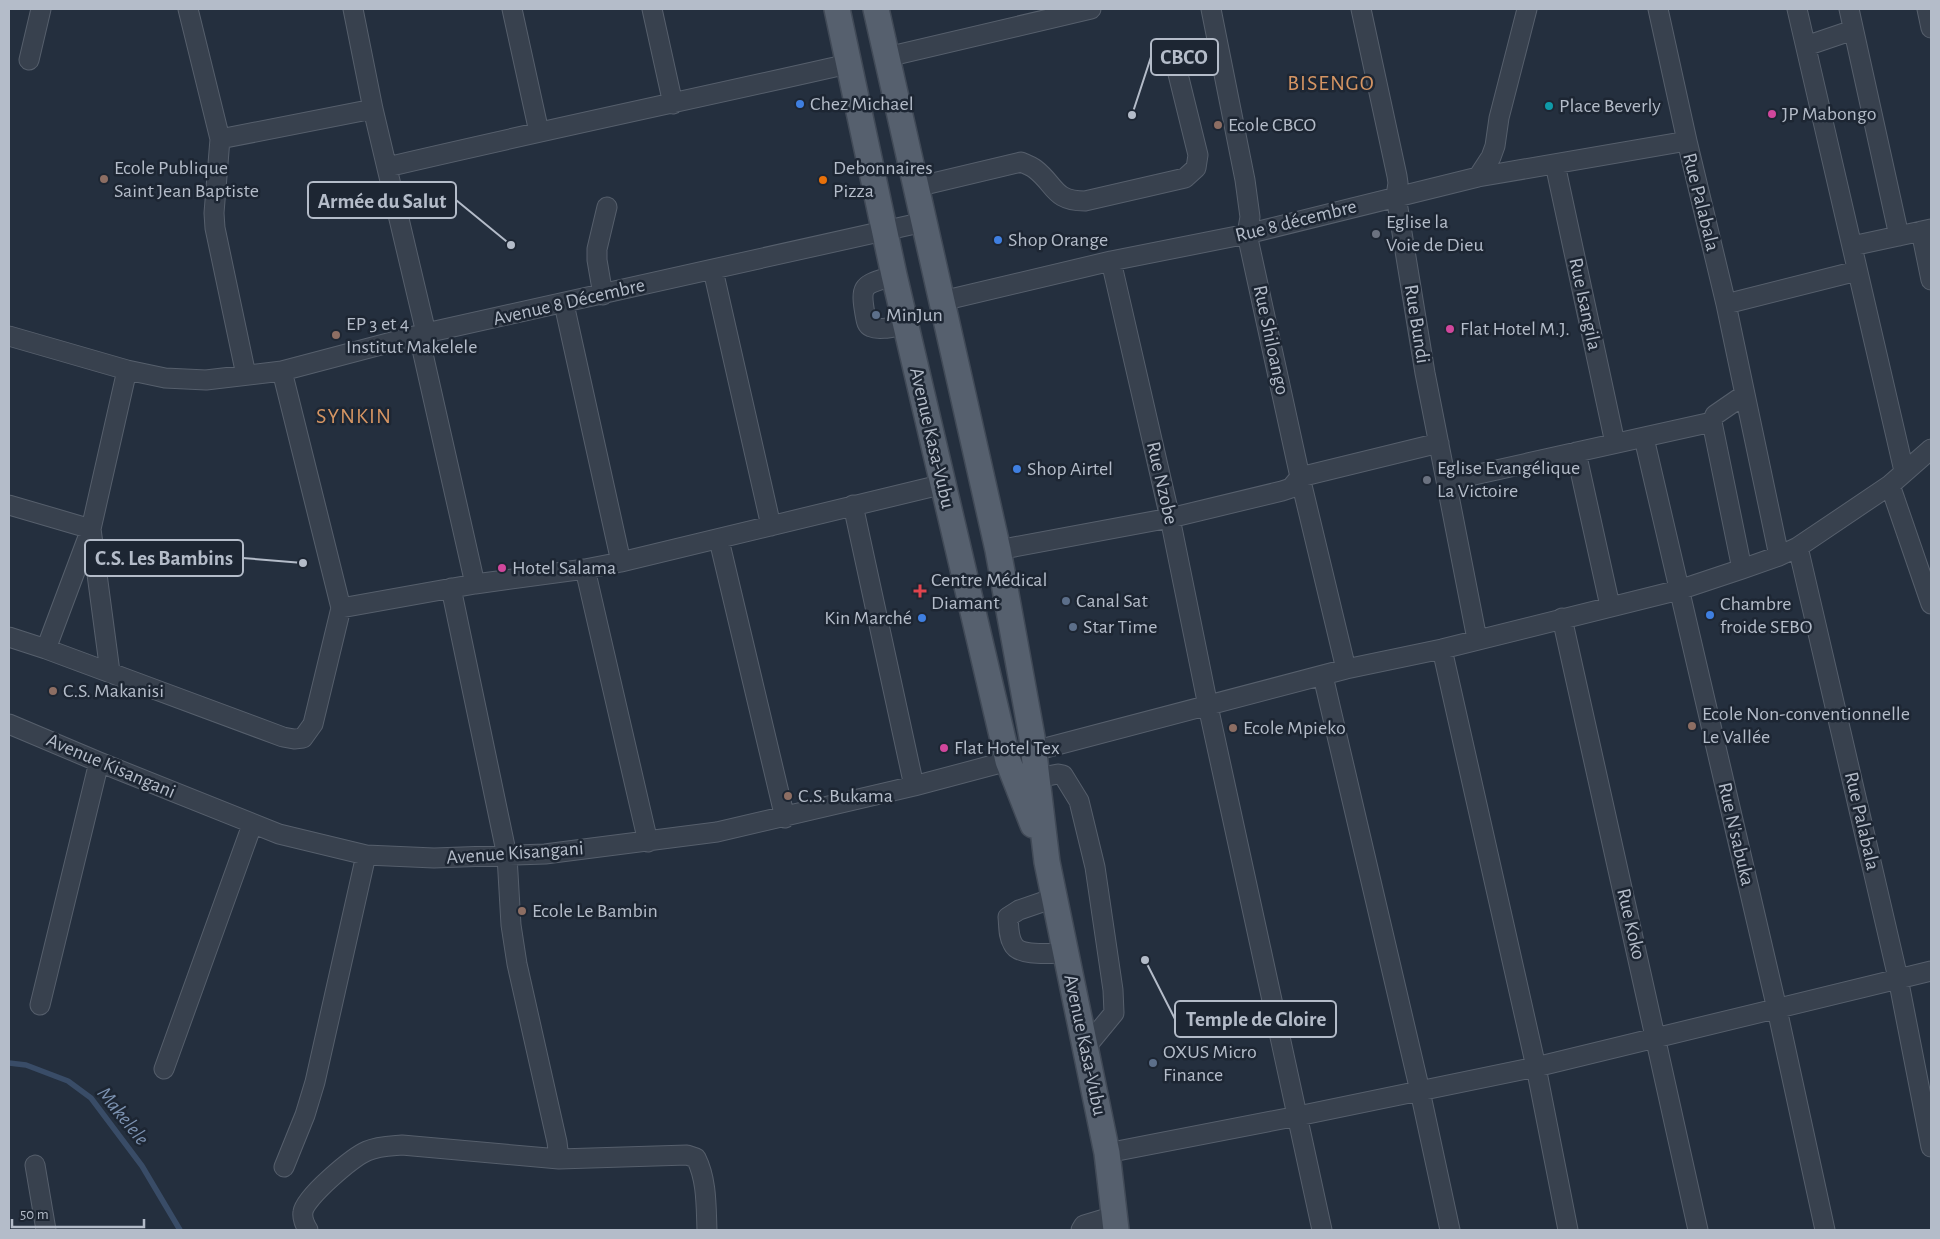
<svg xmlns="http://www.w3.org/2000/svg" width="1940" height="1239" font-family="'Alegreya Sans',sans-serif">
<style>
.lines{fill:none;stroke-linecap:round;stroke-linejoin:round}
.stream{stroke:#394c67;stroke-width:5.5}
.minor-casing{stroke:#565f6c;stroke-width:21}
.major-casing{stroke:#414a57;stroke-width:28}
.minor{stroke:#38414e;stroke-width:19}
.major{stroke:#56606e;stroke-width:25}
.shop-dot{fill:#3f7fe0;stroke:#1d2633;stroke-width:2}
.culture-dot{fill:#0f9aa8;stroke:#1d2633;stroke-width:2}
.hotel-dot{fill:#d1479c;stroke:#1d2633;stroke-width:2}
.education-dot{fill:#8d6e63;stroke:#1d2633;stroke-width:2}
.food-dot{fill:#e8710a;stroke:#1d2633;stroke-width:2}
.worship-dot{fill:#6b7280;stroke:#1d2633;stroke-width:2}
.service-dot{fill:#5c6f8a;stroke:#1d2633;stroke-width:2}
.health-dot{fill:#e0444e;stroke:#1d2633;stroke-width:2}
.labels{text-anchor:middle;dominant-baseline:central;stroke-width:5;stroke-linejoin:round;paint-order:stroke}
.poi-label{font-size:20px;fill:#b4bcc9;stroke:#1d2633;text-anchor:start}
.street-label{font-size:20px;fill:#b4bcc9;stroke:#1d2633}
.water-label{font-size:21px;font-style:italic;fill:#7c92b1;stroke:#1d2633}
.quarter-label{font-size:22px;letter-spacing:1px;fill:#d59563;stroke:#1d2633}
.leader{fill:none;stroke:#b4bcc9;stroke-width:2}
.callout-dot{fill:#b4bcc9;stroke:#1d2633;stroke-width:2}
.callout{fill:#1d2633;stroke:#b4bcc9;stroke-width:2}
.callout-label{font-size:21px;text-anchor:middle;font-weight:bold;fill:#b4bcc9}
</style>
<rect width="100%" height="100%" fill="#242f3e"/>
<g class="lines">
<path class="stream" d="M9,1063L26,1065L68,1081L91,1098L142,1166L180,1230"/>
<defs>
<path id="minor" d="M188,9L220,139L214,213L215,228L246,375
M353,9L373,109L426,333
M512,9L539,132
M652,9L673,104
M1211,9L1245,180L1250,217L1247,234L1300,477L1346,669
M1361,9L1397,176L1398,183L1396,196L1425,373L1477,639
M1658,9L1687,141L1726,304L1779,556
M1797,9L1904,471
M1849,9L1899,236
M1927,9L1931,28
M1806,46L1853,30
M887,57L1091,9
M29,60L41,9
M220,139L373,109
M1555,164L1615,443
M387,167C540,131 694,99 848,64
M1478,177L1687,141
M916,187L1021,162C1026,164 1031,166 1035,169C1056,185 1053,201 1085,201L1185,178L1196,168L1198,155L1178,74
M1921,231L1931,280
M1852,246L1931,229
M1111,261L1170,518L1208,706L1322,1230
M713,270L771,526
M894,275C866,286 859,281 865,314C866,319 866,325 871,327C880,331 897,326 906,325
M603,295L597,260V249L607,207
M942,301L1111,261L1247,234L1478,177L1491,157L1495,146L1499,118L1527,9
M564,304L621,562
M1726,304L1857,271
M9,336L127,370L165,378L206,380L282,371L426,333L924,222
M419,336L475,584
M1644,438L1777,1009L1825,1230
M1576,452L1610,606
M1447,481L1712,422
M1890,485L1931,604
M9,505L91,529L110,672
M853,505L914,786
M719,540L785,818
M1798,547L1898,978L1931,1147
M998,550L1170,518L1282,491L1291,488L1300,477L1439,443
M585,569L648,842
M1742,569L1712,422L1715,415L1744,395
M451,588L507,856L511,925L517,964L557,1142L559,1159
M341,608L475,584L585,569L621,562L944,484
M1562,618L1698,1230
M9,637L46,649L283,737L294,739L303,738L313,724L341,608L282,371
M46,649L91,529L127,370
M1442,649L1536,1067L1568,1230
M1323,676L1420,1091L1450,1230
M9,724L99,762L279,834L366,855L434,858L545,854L717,832L914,786L1008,761L1034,751L1346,669L1442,649L1679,590L1742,569L1779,556L1798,547L1890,485L1931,449
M1037,778L1058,774L1063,775L1079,801L1095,867L1113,990L1114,1013L1086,1047
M1054,898L1019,910L1008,917C1009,926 1008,936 1013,944C1019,957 1052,953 1066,953
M40,1005L99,762
M164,1069L252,825
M1107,1153L1298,1116L1536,1067L1931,971
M35,1165L46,1230
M284,1167L305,1115L315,1082L366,855
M308,1230C305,1225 302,1218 303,1212C305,1197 353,1157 367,1151C378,1146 390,1146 402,1145L559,1159L687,1155L696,1158C707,1180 706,1206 707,1230
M1081,1230L1084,1225L1114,1216"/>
<path id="major" d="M837,9L894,275L1008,761L1033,825
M876,9L998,550L1032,737L1047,862L1107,1153L1116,1230"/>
</defs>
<use href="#minor" class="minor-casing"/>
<use href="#major" class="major-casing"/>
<use href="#minor" class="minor"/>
<use href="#major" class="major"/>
</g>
<g class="shop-dot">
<circle cx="800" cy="104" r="5"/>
<circle cx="998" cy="240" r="5"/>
<circle cx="1017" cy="469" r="5"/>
<circle cx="1710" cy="615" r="5"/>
<circle cx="922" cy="618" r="5"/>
</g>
<circle class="culture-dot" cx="1549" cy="106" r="5"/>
<g class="hotel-dot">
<circle cx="1772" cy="114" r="5"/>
<circle cx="1450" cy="329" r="5"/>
<circle cx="502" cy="568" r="5"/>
<circle cx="944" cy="748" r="5"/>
</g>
<g class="education-dot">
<circle cx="1218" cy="125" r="5"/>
<circle cx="104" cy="179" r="5"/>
<circle cx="336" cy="335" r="5"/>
<circle cx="53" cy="691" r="5"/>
<circle cx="1692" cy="726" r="5"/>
<circle cx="1233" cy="728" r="5"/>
<circle cx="788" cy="796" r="5"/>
<circle cx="522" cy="911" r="5"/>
</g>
<circle class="food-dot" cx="823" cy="180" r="5"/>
<g class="worship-dot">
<circle cx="1376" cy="234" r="5"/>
<circle cx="1427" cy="480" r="5"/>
</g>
<g class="service-dot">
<circle cx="876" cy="315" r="5"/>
<circle cx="1066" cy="601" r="5"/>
<circle cx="1073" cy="627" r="5"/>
<circle cx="1153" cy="1063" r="5"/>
</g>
<path class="health-dot" d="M917.5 583.5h5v5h5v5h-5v5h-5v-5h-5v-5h5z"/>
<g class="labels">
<g class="poi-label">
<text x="810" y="104">Chez Michael</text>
<text x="1559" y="106">Place Beverly</text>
<text x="1782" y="114">JP Mabongo</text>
<text x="1228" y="125">Ecole CBCO</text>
<text x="114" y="168">Ecole Publique<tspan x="114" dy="23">Saint Jean Baptiste</tspan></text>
<text x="833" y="168">Debonnaires<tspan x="833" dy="23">Pizza</tspan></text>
<text x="1386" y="222">Eglise la<tspan x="1386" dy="23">Voie de Dieu</tspan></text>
<text x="1008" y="240">Shop Orange</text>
<text x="886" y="315">MinJun</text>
<text x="346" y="324">EP 3 et 4<tspan x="346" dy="23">Institut Makelele</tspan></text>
<text x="1460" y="329">Flat Hotel M.J.</text>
<text x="1437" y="468">Eglise Evangélique<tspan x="1437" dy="23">La Victoire</tspan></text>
<text x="1027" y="469">Shop Airtel</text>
<text x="512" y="568">Hotel Salama</text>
<text x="931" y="580">Centre Médical<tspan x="931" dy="23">Diamant</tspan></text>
<text x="1076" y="601">Canal Sat</text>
<text x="1720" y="604">Chambre<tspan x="1720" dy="23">froide SEBO</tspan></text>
<text x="912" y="618" text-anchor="end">Kin Marché</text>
<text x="1083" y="627">Star Time</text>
<text x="63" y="691">C.S. Makanisi</text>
<text x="1702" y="714">Ecole Non-conventionnelle<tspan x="1702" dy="23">Le Vallée</tspan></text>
<text x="1243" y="728">Ecole Mpieko</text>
<text x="954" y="748">Flat Hotel Tex</text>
<text x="798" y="796">C.S. Bukama</text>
<text x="532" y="911">Ecole Le Bambin</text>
<text x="1163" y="1052">OXUS Micro<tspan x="1163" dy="23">Finance</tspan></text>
</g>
<g class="street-label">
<text transform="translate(1701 202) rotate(76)">Rue Palabala</text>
<text transform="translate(1296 221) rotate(-14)">Rue 8 décembre</text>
<text transform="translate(569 302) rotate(-13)">Avenue 8 Décembre</text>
<text transform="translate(1585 304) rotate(78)">Rue Isangila</text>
<text transform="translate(1417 324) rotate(81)">Rue Bundi</text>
<text transform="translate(1271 340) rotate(78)">Rue Shiloango</text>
<text transform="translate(932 438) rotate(77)">Avenue Kasa-Vubu</text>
<text transform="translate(1162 483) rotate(77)">Rue Nzobe</text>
<text transform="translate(111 766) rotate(23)">Avenue Kisangani</text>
<text transform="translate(1862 821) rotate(77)">Rue Palabala</text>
<text transform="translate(1736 834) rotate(77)">Rue N'sabuka</text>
<text transform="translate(515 853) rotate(-4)">Avenue Kisangani</text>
<text transform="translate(1631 924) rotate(77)">Rue Koko</text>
<text transform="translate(1085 1045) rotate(78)">Avenue Kasa-Vubu</text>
</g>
<g class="water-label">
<text transform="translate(123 1116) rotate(51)">Makelele</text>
</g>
<g class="quarter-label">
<text x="1331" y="83">BISENGO</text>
<text x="354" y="416">SYNKIN</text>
</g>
</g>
<path class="leader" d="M1132 115L1151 57M511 245L456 200M303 563L243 558M1145 960L1175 1019"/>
<g class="callout-dot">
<circle cx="1132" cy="115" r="5"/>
<circle cx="511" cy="245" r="5"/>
<circle cx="303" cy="563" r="5"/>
<circle cx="1145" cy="960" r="5"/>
</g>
<g class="callout">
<rect x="1151" y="39" width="67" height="36" rx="5"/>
<rect x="308" y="182" width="148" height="36" rx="5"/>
<rect x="85" y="540" width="158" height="36" rx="5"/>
<rect x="1175" y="1001" width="161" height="36" rx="5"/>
</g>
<g class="callout-label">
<text x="1184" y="64">CBCO</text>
<text x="382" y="208">Armée du Salut</text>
<text x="164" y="565">C.S. Les Bambins</text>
<text x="1256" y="1026">Temple de Gloire</text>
</g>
<rect width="1940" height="1239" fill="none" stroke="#b4bcc9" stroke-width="20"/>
<path d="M12 1219v8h132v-8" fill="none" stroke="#b4bcc9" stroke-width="2.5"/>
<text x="20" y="1219" font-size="15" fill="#b4bcc9" stroke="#1d2633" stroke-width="4" paint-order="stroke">50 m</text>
</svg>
